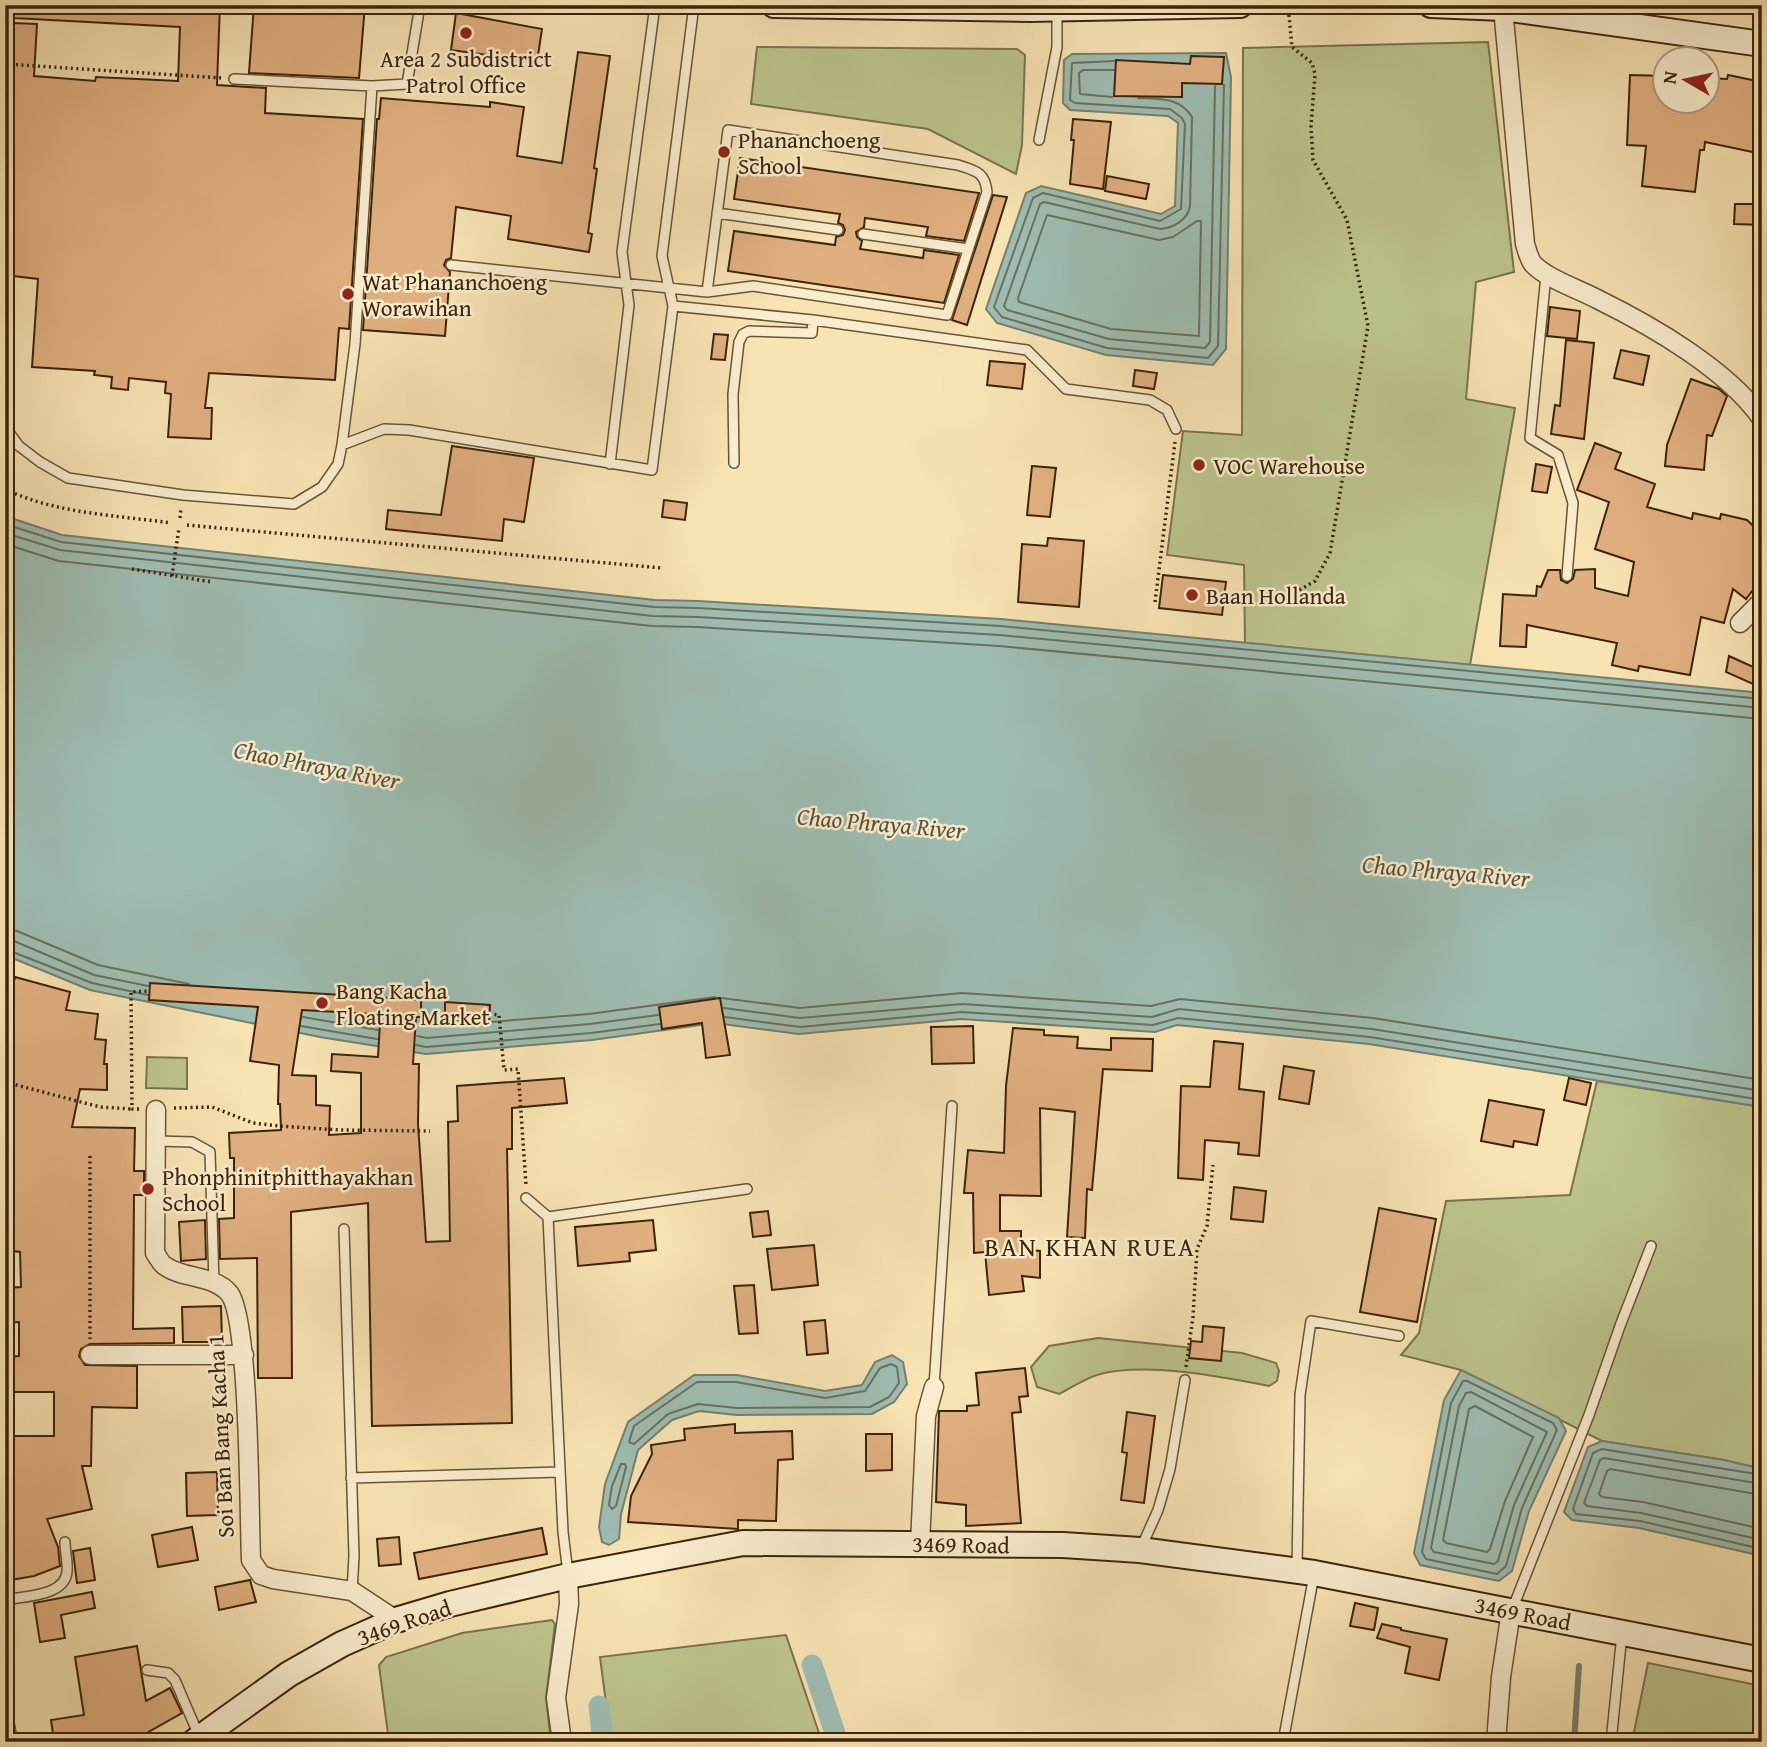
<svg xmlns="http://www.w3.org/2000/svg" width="1767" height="1747" font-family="'Gentium Book Plus',serif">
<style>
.green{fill:#bdc48c;stroke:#7c744c;stroke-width:2}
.water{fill:#9ebdb2;stroke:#77806f;stroke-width:2}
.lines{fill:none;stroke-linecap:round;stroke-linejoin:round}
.shore{stroke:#6d705e;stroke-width:2}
.stream{stroke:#77806f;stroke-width:6}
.canal{stroke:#9ebdb2;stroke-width:21}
.building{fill:#e1b081;stroke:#3c240b;stroke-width:2;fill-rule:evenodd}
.lane-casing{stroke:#6b5435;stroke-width:12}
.street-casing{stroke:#6b5435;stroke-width:21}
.secondary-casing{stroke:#3c240b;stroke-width:28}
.path{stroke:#3c240b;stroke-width:3.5;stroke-dasharray:2 3.5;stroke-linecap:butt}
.lane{stroke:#faedce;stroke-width:9}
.street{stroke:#faedce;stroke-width:18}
.secondary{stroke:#faedce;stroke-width:24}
.poi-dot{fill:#8f2418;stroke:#faedce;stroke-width:2.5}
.labels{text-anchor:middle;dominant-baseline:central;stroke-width:5;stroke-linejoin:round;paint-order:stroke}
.poi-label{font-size:23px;fill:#3c240b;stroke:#faedce;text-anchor:start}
.street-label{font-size:23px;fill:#3c240b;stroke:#faedce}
.water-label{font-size:24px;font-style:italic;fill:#59523d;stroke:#faedce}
.quarter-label{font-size:26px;letter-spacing:2px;fill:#3c240b;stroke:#faedce}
</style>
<rect width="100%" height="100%" fill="#f8e3b3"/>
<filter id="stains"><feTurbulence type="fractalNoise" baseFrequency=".00286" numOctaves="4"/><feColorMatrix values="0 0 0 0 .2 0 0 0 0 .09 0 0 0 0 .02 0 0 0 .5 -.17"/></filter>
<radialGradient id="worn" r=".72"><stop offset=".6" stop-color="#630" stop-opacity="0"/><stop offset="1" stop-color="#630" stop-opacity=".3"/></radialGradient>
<path class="green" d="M1488,42L1514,272L1476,282L1466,399L1515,408L1470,665L1245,643L1244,565L1167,555L1183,431L1242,435L1243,48Z
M757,47L1017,49L1025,55L1022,145L1016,174L928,129L751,104Z
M147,1057L187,1058V1089L146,1088Z
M1597,1081L1762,1107V1469L1724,1460L1602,1441L1461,1370L1401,1355L1419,1333L1446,1201L1570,1195Z
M1098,1338L1242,1353L1276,1363L1279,1371L1277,1381L1269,1386C1223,1377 1142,1361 1097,1375C1084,1379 1071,1388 1059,1394L1037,1387L1031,1367L1049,1346Z
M552,1620L555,1624L546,1698L551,1742H389L379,1665L386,1657L462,1633Z
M786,1635L822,1742H611L600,1657Z
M1648,1663L1762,1686V1742H1632Z"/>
<path class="water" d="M1226,53L1231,77L1226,349L1213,365L1106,355L997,323L986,309L1026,193L1041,186L1161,214L1175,206L1178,123L1168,116L1070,110L1063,103L1064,60L1072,54Z
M5,516L62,535L655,600L698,601L1001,619L1762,693V1107L1369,1044L1177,1025L1155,1032L961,1019L799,1034L715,1023L592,1040L426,1054L320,1037L90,990L5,955Z
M892,1355L903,1362L907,1384L894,1402L872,1414L737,1415L699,1411L672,1420L638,1450L621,1514L619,1539L609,1545L602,1542L599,1527L605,1484L628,1422L694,1375H737L825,1391L862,1385L875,1362Z
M1461,1370L1559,1418L1566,1431L1529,1511L1512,1571L1499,1581L1420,1565L1414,1553L1444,1400Z
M1602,1441L1724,1460L1762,1469V1556L1639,1528L1572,1520L1564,1512L1588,1447Z"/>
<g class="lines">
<path class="shore" d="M1114,61L1072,63L1070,100L1075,103L1170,109L1182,118L1185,124L1181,209L1160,221L1043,193L1033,198L994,307L1002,317L1107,348L1208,358L1218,346L1224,85
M1112,97L1080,94L1079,73L1083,70H1114
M1138,98C1159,99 1180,97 1192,117L1190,206C1188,220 1173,228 1160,229L1044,202L1040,204L1004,306L1007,310L1109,339L1205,348L1210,342L1215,86
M1047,215L1159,240L1173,237L1197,221H1201L1199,336L1111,329L1019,302L1018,298Z
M5,524L61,542L654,607L698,608L1000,626L1762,699
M5,533L60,550L653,616L698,617L1000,635L1762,708
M5,544L59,561L652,626L697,627L999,646L1762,719
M5,929L17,931L98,965L189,984
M5,940L14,941L94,975L148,986
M5,949L92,983L148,995
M722,998L800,1008L962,993L1151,1006L1180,999L1373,1018L1762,1080
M724,1008L800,1018L962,1004L1152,1017L1179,1009L1372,1029L1762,1091
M303,1017L378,1030
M725,1017L800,1027L962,1012L1153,1025L1178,1018L1370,1037L1762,1100
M491,1022L589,1014L715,997
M301,1026L377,1039
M417,1036L427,1038L590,1024L658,1015
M416,1045L426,1047L591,1033L660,1024
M891,1364L897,1367L899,1383L889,1397L870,1407L737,1408L698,1404L668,1414L634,1444L629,1442L634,1426L697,1382H736L825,1398L865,1391L880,1368Z
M1463,1381H1467L1553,1423L1557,1430L1522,1508L1506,1566L1497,1574L1426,1559L1422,1552L1451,1403Z
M1471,1392L1547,1432L1514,1505L1498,1561L1494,1564L1434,1552L1431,1548L1459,1406L1466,1393Z
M1475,1406L1533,1437L1505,1501L1490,1549L1487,1552L1446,1543L1443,1540L1469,1409Z
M621,1464H625L626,1467L616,1506L612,1509L609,1505L612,1486Z
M1762,1475L1602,1449L1593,1453L1573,1509L1576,1514L1640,1521L1762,1549
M1762,1484L1604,1458L1600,1460L1584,1503L1587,1506L1641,1513L1762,1540
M1762,1495L1610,1469L1607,1471L1599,1494L1602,1497L1643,1502L1762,1529"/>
<path class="stream" d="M1574,1742L1579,1666"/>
<path class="canal" d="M812,1665L838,1742
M599,1706L603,1742"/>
</g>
<path class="building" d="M14,5H220L217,85L266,88L265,113L363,119L349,329L339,328L335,380L209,373L205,408H212L211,439L168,437L171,394L165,393L166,382L129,378L128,390L111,388L112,377L94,375L95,371L32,367L38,279L5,275V77H11L14,23L37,24L34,76L95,81L96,77L178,81L180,27L14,18Z
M254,5H365L359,78L249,73Z
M456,13L542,29L537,62L451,50Z
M578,52L610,56L594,168L597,169L588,233L592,234L589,252L508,239L511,216L456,207L451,258L446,260L444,265L450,272L445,336L363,330L377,119H379L381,98L490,107V102L524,107L517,156L562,163Z
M1191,56L1224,57L1222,84L1182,83V97L1114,96L1116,60L1190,64Z
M1630,75L1665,76V102H1707V78L1727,79L1728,75L1762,82V154L1705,142L1704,150H1700L1695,192L1642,186L1646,146L1627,145Z
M1073,119L1111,122L1103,189L1070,184L1074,140H1071Z
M740,158L979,193L964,241L926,236L928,227L865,218L864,227L856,232L857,237L862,241L860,249L923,258L924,250L959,255L944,303L728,271L734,231L835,245L836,237L843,235L845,230L843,225L838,223L840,214L734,199Z
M1107,176L1149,184L1146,199L1105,191Z
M993,195L1007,197L967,325L952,320Z
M1735,204H1762V225L1734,224Z
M1550,307L1580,311L1577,339L1547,336Z
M714,334L728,335L725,360L711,359Z
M1566,340L1594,343L1584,439L1551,434L1555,405L1560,406Z
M1621,350L1649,356L1643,385L1614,378Z
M990,361L1025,364L1022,389L987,385Z
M1135,370L1157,373L1154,389L1133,386Z
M1691,379L1719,389L1727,396L1712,436L1707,435L1704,470L1665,466L1667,445Z
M1595,443L1621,453L1615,469L1655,484L1647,507L1692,519L1693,513L1720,519L1721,514L1747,520L1762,534V578L1746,599L1733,589L1724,623L1701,617L1690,675L1639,666L1638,671L1612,665L1617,643L1527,625L1526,647L1500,646L1503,594L1536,596L1537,586L1541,587L1548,570H1560L1561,580L1567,583L1573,579L1575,570L1595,569V588L1628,596L1634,562L1595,549L1609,502L1577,490Z
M452,446L534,458L524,522L504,519L502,541L386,529L388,510L441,515Z
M1536,464L1552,467L1547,493L1532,491Z
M1032,466L1056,468L1050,517L1027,515Z
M664,500L687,503L685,520L662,517Z
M1048,538L1084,541L1079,607L1018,602L1022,544L1047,546Z
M1163,575L1226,582L1222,615L1159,608Z
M1729,656L1762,671V688L1726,672Z
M15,977L70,992L66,1010L98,1014L95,1039L106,1040L104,1064H107V1090L80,1089L72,1127L135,1128L134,1171H144V1195H134L133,1329L174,1328V1343L90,1344L81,1349L79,1356L85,1365L137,1366V1408L92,1407L91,1466H82L92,1509L47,1519L58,1547L60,1566L34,1576L5,1581V1436H54V1392H5V1357L19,1356V1322L5,1323V1288L21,1287L20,1252L5,1250V1097L13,1066L5,1062V1017Z
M150,983L421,1000V1017H416L413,1064H419L418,1124L426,1242L450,1241L448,1122L458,1121L457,1086L564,1078L567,1103L512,1108V1149H507L512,1423L372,1426L368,1203L291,1212L292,1378H258L257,1258L220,1259L219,1219L234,1218V1158H230L229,1133L281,1130L280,1104H278L279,1065L250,1061L258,1007L149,1000ZM302,1010L372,1014L380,1023L378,1057L332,1054L331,1071L361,1073V1133L329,1135L330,1106L316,1105V1076L292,1075Z
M720,998L730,1055L706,1058L702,1023L662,1029L659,1007Z
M445,1002L490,1005L489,1022L445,1019Z
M973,1026L974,1063L932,1064L931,1027Z
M1013,1028L1044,1030V1035L1078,1037L1077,1048L1111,1050V1038L1153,1039L1152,1071L1103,1069L1092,1190L1087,1189L1085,1238L1067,1237L1075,1112L1040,1108L1041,1196L1000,1195V1231H1021V1249L1040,1251V1278L1022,1276L1024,1291L989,1295L985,1252L974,1253L973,1193H964L968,1150L1004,1153L1006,1086Z
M1214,1041L1243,1044L1239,1089L1264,1092L1259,1156L1238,1154L1239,1143L1205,1140L1203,1180L1178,1178L1181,1086L1210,1087Z
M1284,1066L1314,1071L1309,1104L1279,1099Z
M1569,1078L1591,1083L1586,1105L1564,1100Z
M1489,1100L1544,1110L1537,1145L1514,1141L1513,1147L1481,1141Z
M1234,1187L1266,1191L1263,1222L1231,1219Z
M1379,1208L1436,1219L1417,1322L1360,1312Z
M768,1211L771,1235L753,1237L750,1213Z
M205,1220L206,1259L181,1261L179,1222Z
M653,1220L656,1250L629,1253L630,1261L578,1266L575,1227Z
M814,1245L818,1285L772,1290L767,1249Z
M754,1285L758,1333L739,1334L734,1286Z
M221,1306L222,1342H183L182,1307Z
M825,1320L828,1353L807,1355L804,1322Z
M1203,1326L1224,1328L1221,1361L1189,1358L1191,1341L1202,1342Z
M1025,1368L1028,1396L1019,1397L1021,1412L1012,1413L1021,1523L966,1526V1505L936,1502L939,1411H967V1406L979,1405L976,1373Z
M1127,1412L1155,1416L1144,1503L1121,1500L1127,1453L1122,1452Z
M735,1424V1433L792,1431L793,1459L778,1460L776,1521L738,1520V1529L628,1522L631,1496L652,1454L651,1445L685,1440L684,1429Z
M866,1434H892V1470L866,1471Z
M217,1472L218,1515L187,1516L186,1473Z
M192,1527L198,1560L158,1567L152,1535Z
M542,1528L547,1554L419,1579L414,1553Z
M399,1537L401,1564L379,1566L377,1539Z
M90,1548L95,1580L77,1583L73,1551Z
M250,1580L256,1602L219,1610L215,1587Z
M92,1592L95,1608L61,1615L65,1638L40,1642L34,1603Z
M1355,1603L1378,1608L1374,1630L1350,1626Z
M1382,1624L1401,1628V1630L1447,1639L1439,1680L1405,1673L1410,1647L1377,1638Z
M137,1646L146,1701L170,1688L182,1713L134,1740L131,1734L75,1742H54L51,1720L84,1715L75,1657Z"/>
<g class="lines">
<defs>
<path id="lane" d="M234,79L372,86
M1039,140L1057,47V10
M717,213L838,230
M863,234L968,249
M451,265L707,292L753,286L947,315L987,192C985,172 976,171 958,165L728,130L707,292
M1546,275L1530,438L1558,455L1573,503L1567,576
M673,306L813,320L1027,350L1066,389L1150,400L1167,410L1176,429
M5,427L19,446L40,462L68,478L183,495L294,504L322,487L338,464L342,445L355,344L372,86L407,84L420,5
M342,445L384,429L409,430L652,470L673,306L662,256L694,5
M734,463L733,394L739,342L743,334L749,331L812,333L813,320
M610,464L629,305L622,252L655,5
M157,1141L192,1142L210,1152L214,1283
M526,1198L548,1217L563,1532L568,1574
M548,1217L747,1189
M344,1229L354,1556L352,1591
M934,1387L952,1106
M351,1478L560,1472
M1141,1548L1158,1510L1170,1469L1185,1380
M1297,1568L1300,1395L1311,1321L1399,1336
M5,1600C25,1596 66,1596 67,1571C68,1562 65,1552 65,1542
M1512,1610L1589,1415L1620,1326L1651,1246
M147,1670L168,1673L175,1680L199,1736
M1283,1742L1314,1575
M1611,1742L1622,1634"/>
<path id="street" d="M1503,8L1525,244C1527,250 1529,259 1533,264C1547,279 1581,290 1599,300C1652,326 1728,370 1762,419
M1740,623L1762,601
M156,1110L155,1253C158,1257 161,1264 165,1266C183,1279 214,1275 229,1293C250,1318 249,1516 251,1560L261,1575L273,1579L352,1591L396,1620
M90,1355H244
M920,1544L926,1416L934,1387
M5,1726L8,1742
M562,1742L556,1698L569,1604L568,1576
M1496,1742L1501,1677L1511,1611"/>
<path id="secondary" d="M774,5L1030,9L1240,5
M1431,5L1503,8L1762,44
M194,1742L289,1674L342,1644L396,1620L450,1604L568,1576L743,1543L1063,1545L1140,1550L1314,1573L1762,1660"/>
</defs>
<use href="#lane" class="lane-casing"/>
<use href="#street" class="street-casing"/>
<use href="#secondary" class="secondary-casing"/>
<path class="path" d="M5,64L222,78
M5,467L12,457
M5,489C56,514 116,515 171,523
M180,518L181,508
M187,525L662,568
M132,569L212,582
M172,576L179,528
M1285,598L1315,581L1330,553L1368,326L1347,220L1313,160L1311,126L1315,74L1312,63L1292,47L1288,5
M1155,602L1175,442
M489,1014L499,1015L504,1070L518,1069L526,1185
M5,1082L100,1107L132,1109
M174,1108L212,1107L253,1123L279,1126L340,1130L430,1131
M139,1109H132L131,992L149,991
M90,1156V1339
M1186,1367L1193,1317L1197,1249L1207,1226L1213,1165"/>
<use href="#lane" class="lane"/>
<use href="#street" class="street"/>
<use href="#secondary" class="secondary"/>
</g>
<g class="poi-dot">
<circle cx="466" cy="33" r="7"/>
<circle cx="724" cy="152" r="7"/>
<circle cx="348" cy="294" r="7"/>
<circle cx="1199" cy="465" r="7"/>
<circle cx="1192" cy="595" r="7"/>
<circle cx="322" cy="1003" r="7"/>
<circle cx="148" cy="1189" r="7"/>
</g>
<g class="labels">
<g class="poi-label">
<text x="466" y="58" text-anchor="middle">Area 2 Subdistrict<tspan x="466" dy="26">Patrol Office</tspan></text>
<text x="738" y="139">Phananchoeng<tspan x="738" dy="26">School</tspan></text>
<text x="362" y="281">Wat Phananchoeng<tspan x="362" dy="26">Worawihan</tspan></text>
<text x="1213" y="465">VOC Warehouse</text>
<text x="1206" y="595">Baan Hollanda</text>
<text x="336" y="990">Bang Kacha<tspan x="336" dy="26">Floating Market</tspan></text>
<text x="162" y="1176">Phonphinitphitthayakhan<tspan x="162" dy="26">School</tspan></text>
</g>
<g class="street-label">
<text transform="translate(220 1436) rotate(-93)">Soi Ban Bang Kacha 1</text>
<text transform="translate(961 1544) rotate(1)">3469 Road</text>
<text transform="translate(1523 1613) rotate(11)">3469 Road</text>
<text transform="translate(404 1622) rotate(-19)">3469 Road</text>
</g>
<g class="water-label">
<text transform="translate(317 765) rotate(11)">Chao Phraya River</text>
<text transform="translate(881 823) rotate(5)">Chao Phraya River</text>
<text transform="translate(1446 871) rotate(5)">Chao Phraya River</text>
</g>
<g class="quarter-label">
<text x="1090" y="1246">BAN KHAN RUEA</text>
</g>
</g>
<rect width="1767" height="1747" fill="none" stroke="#f8e3b3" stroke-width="28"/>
<rect x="7" y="7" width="1753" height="1733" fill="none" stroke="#3c240b" stroke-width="3.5"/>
<rect x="14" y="14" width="1739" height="1719" fill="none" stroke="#3c240b" stroke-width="2"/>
<g transform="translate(1686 80) rotate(279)"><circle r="33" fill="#faedce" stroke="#ae9d80" stroke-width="2"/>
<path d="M0-5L12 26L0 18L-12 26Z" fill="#8f2418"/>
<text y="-10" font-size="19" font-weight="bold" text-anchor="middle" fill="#3c240b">N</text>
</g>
<rect width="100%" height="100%" filter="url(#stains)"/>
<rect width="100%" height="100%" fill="url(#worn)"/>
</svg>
